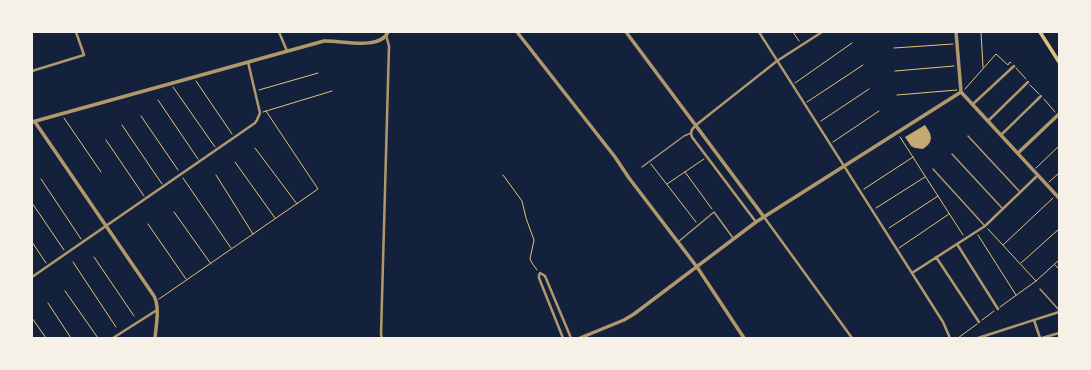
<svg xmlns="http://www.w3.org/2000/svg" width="1091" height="370" font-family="'IBM Plex Serif',serif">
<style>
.building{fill:#c6a872}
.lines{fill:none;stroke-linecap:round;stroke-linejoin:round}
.path{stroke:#e5c07b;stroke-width:1}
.service{stroke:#b1986c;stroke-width:1.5}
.minor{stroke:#b1986c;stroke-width:2.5}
.tertiary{stroke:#b1986c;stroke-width:3.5}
.secondary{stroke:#e5c07b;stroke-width:3.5}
</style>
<rect width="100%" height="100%" fill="#14213d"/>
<path class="building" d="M925,125L930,133L931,138L930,142L928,145L923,149L915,148L911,146L905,137Z"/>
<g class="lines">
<path class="path" d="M793,32L799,41
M981,32L983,67
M894,48L953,44
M1016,68L1026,79
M895,71L954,66
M196,81L232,134
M795,83L852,43
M1030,85L1039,94
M173,87L215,147
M965,89L996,54L1008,65L1010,62L1011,63
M259,90L318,73
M897,95L957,90
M1044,99L1055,112
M158,100L198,159
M807,102L863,65
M263,112L332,91
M141,116L178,170
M64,118L101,172
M821,121L869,89
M122,125L162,184
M900,137L963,235
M106,140L144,196
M833,142L879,111
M255,148L297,204
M235,162L275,218
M651,164L696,222
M1036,168L1059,146
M685,172L712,209
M216,175L253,234
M503,175L522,201L526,218L534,240L530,259L532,263L537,270
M183,178L231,248
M41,179L81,239
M1049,182L1059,173
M667,184L704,159
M864,189L913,157
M32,203L64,250
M876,208L925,177
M174,212L211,264
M148,224L186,279
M889,228L938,196
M988,229L1036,281
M978,235L1016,295
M32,242L46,263
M1003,245L1053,198
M899,248L949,214
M94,257L134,316
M73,262L116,327
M1021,263L1059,229
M1055,265L1059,269
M65,291L98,338
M159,299L318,189L266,111
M48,303L71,338
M1000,307L1036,281L1059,260
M32,318L46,338
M982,320L994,311
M958,338L977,324"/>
<path class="service" d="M968,136L1020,192
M952,154L1002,208
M642,167L684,136L691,133
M933,169L984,225
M678,242L714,212L733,238
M1040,289L1059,310"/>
<path class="minor" d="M279,32L287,51
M759,32L943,322L950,338
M32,71L84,55L76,32
M973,104L1014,66
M988,121L1028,82
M1001,135L1041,96
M764,217L852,338
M756,222L692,137C690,131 692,129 696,125L777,61L822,32
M957,244L998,309
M936,257L979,322
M912,273L985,226L1038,175
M32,277L255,123L257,120L260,113L248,62
M1034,320L1040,338
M113,338L157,310
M382,338L381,335L389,46L386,35
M563,338L539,278V275L540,273L542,274L545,276L571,338
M978,338L1059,312
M1042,338L1059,333"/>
<path class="tertiary" d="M517,32L615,157L629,178L697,267L744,338
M626,32L764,217
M956,32L961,92
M961,92L1059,198
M32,122L324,41C340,40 380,51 388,32
M35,122L154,296C160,307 156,326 155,338
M1018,153L1059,114
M580,338L624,320L634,314L756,222L961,92"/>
<path class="secondary" d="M1040,32L1059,62"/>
</g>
<rect width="1091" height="370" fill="none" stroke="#f6f1e7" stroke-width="66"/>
</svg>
